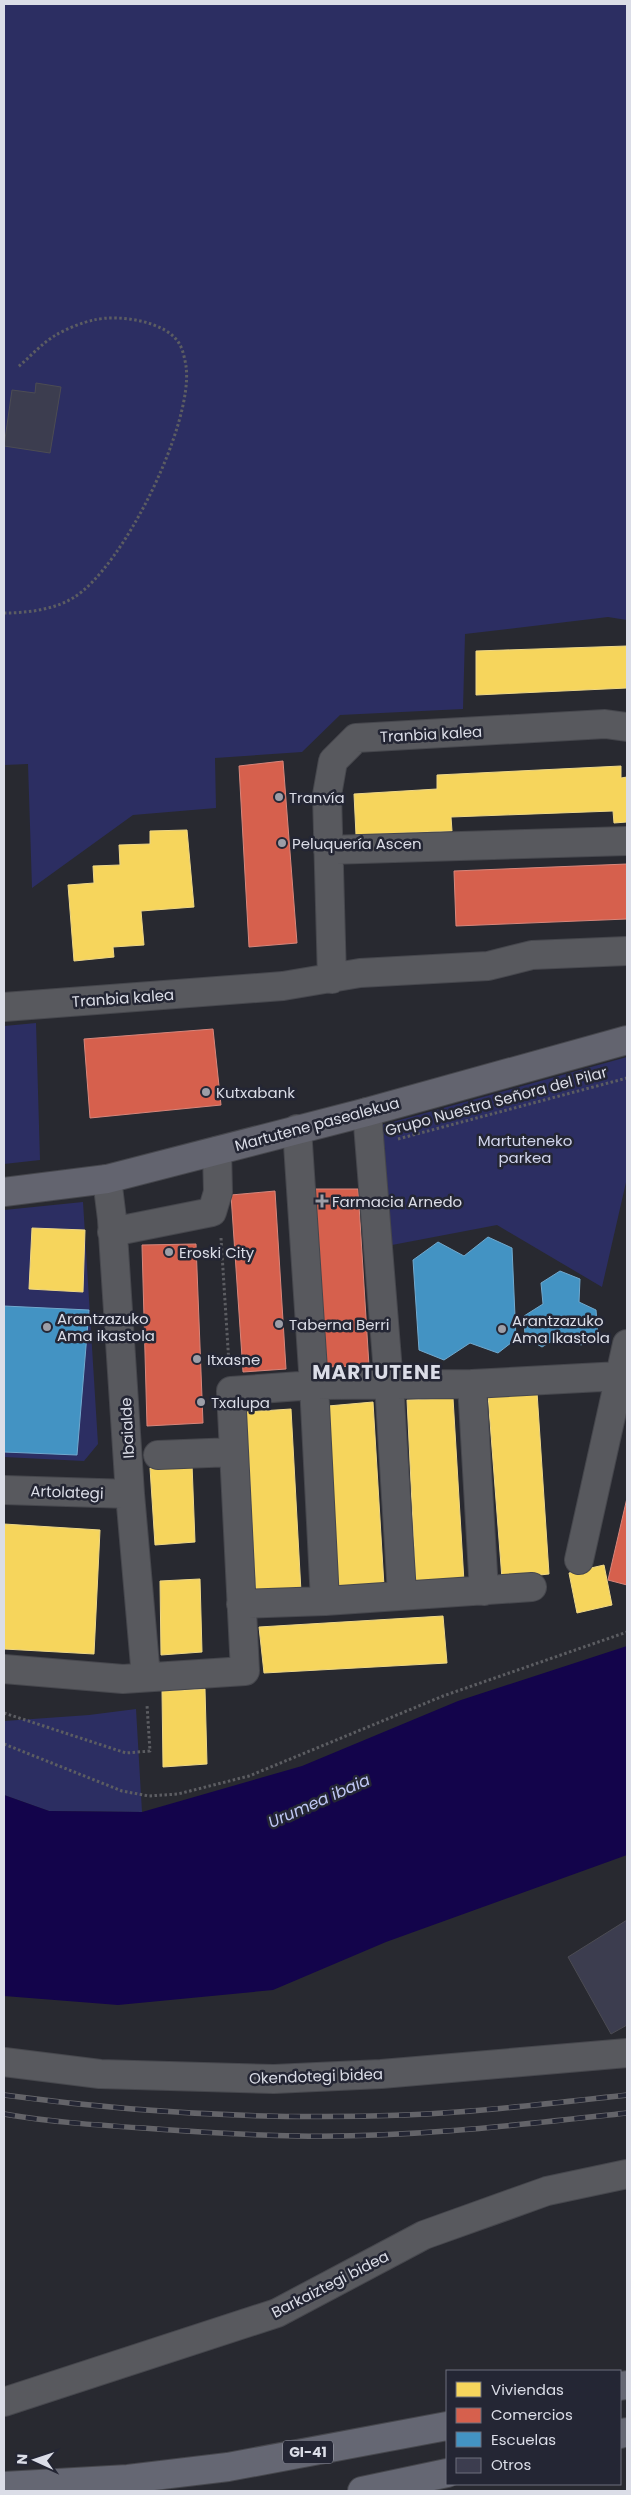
<svg xmlns="http://www.w3.org/2000/svg" width="631" height="2495" font-family="Poppins,sans-serif">
<style>
.green{fill:#2c2e62}
.water{fill:#13044b}
.homes{fill:#f6d55c;stroke:#eed786}
.shops{fill:#d6604d;stroke:#d8867b}
.schools{fill:#4393c3;stroke:#71a9ce}
.building{fill:#3c3d4f;stroke:#4c4c53}
.lines{fill:none;stroke-linecap:round;stroke-linejoin:round}
.minor-casing{stroke:#46474d;stroke-width:30}
.major-casing{stroke:#46474d;stroke-width:30}
.highway-casing{stroke:#46474d;stroke-width:30}
.path{stroke:#5c5d62;stroke-width:3;stroke-dasharray:2.5 2.5;stroke-linecap:butt}
.minor{stroke:#58595e;stroke-width:28}
.major{stroke:#63646f;stroke-width:28}
.highway{stroke:#656773;stroke-width:28}
.rail-casing{stroke:#646469;stroke-width:5.5}
.rail{stroke:#242634;stroke-width:4;stroke-dasharray:11;stroke-linecap:butt}
.poi-dot{fill:#9c9ea7;stroke:#242634;stroke-width:2}
.labels{text-anchor:middle;dominant-baseline:central;stroke-width:5;stroke-linejoin:round;paint-order:stroke}
.shield{fill:#242634;stroke:#a4a6b1;stroke-width:1}
.shield-label{font-size:14px;font-weight:bold;fill:#dbdde7}
.street-label{font-size:15px;fill:#dbdde7;stroke:#242634}
.poi-label{font-size:15px;fill:#dbdde7;stroke:#242634;text-anchor:start}
.park-label{font-size:15px;fill:#d2d6ed;stroke:#242634}
.water-label{font-size:16px;font-style:italic;fill:#bfc7f4;stroke:#242634}
.district-label{font-size:20px;font-weight:bold;letter-spacing:1px;fill:#dbdde7;stroke:#242634}
</style>
<rect width="100%" height="100%" fill="#282930"/>
<path class="green" d="M4,4H627V620L608,617L465,634L463,709L340,715L302,752L215,758L216,808L133,815L32,888L28,764L4,765Z
M36,1023L40,1160L4,1164V1026Z
M627,1057V1178L602,1287L497,1225L392,1245L382,1125Z
M83,1202L98,1444L84,1461L4,1457V1210Z
M136,1709L142,1812L49,1811L4,1795V1721L89,1715Z"/>
<path class="water" d="M627,1646V1855L386,1942L273,1990L118,2005L4,1996V1795L49,1811L142,1812L302,1766L458,1701Z"/>
<path class="homes" d="M627,646V688L476,695V651Z
M621,766V778L627,777V822L614,823L613,811L451,817L452,831L356,835L354,794L437,789V775Z
M187,830L194,907L141,911L144,945L113,947L114,957L74,961L68,885L94,883L93,866L120,865L119,845L150,844V831Z
M32,1228L85,1230L83,1292L29,1289Z
M537,1392L549,1574L502,1579L488,1395Z
M453,1398L464,1582L416,1587L407,1400Z
M373,1402L384,1586L338,1587L328,1406Z
M291,1409L301,1592L256,1594L246,1412Z
M192,1464L195,1542L155,1545L150,1468Z
M4,1524L100,1530L94,1654L4,1649Z
M604,1565L612,1605L577,1613L569,1573Z
M200,1579L202,1652L161,1655L160,1581Z
M443,1616L447,1663L264,1673L259,1627Z
M205,1689L207,1764L163,1767L162,1691Z"/>
<path class="shops" d="M283,761L297,943L249,947L239,766Z
M627,864V919L456,926L454,871Z
M213,1029L221,1105L90,1118L84,1039Z
M313,1189H358L369,1366L324,1367Z
M275,1191L286,1369L243,1372L231,1195Z
M196,1244L203,1423L147,1426L142,1245Z
M627,1498V1585L608,1580Z"/>
<path class="schools" d="M488,1237L512,1248L516,1339L498,1353L470,1343L444,1360L419,1350L413,1260L438,1242L464,1256Z
M560,1271L580,1279L579,1302L596,1310L598,1335L581,1345L564,1334L542,1347L525,1337L524,1316L543,1304L541,1283Z
M4,1306L89,1310L77,1455L4,1452Z"/>
<path class="building" d="M36,383L61,387L50,453L4,446L12,390L35,393Z
M627,1920V2025L611,2034L568,1957Z"/>
<g class="lines">
<defs>
<path id="minor" d="M328,850L627,841
M332,979L327,795L333,761L356,738L605,724L627,727
M4,1007L283,986L360,973L488,966L532,955L627,951
M367,1112L389,1384L402,1594
M107,1179L112,1219L130,1494L146,1677
M112,1232L212,1212L218,1192L217,1151
M472,1384L484,1591
M158,1455L234,1452
M4,1490L130,1494
M579,1560L627,1344
M325,1601L532,1587
M241,1604L325,1601L314,1385L297,1129
M4,1669L123,1679L245,1671L231,1391L314,1385L472,1384L620,1376
M4,2062L100,2074L274,2079L381,2074L627,2053
M4,2402L277,2313L424,2235L547,2191L627,2174"/>
<path id="major" d="M4,1192L107,1179L367,1112L627,1040"/>
<path id="highway" d="M620,2386L627,2385
M620,2434L627,2432
M4,2486L128,2479L228,2467L447,2426
M362,2491L447,2473"/>
</defs>
<use href="#minor" class="minor-casing"/>
<use href="#major" class="major-casing"/>
<use href="#highway" class="highway-casing"/>
<path class="path" d="M4,613C26,613 53,610 73,598C123,568 194,423 186,366C185,360 183,350 180,345C168,321 118,314 94,320C83,322 66,329 56,335C42,343 30,357 18,367
M398,1139L627,1078
M221,1238L229,1364
M4,1713L126,1753L150,1751L147,1705
M4,1744L122,1791L149,1796L178,1794L249,1776L443,1696L627,1632"/>
<use href="#minor" class="minor"/>
<use href="#major" class="major"/>
<use href="#highway" class="highway"/>
<defs>
<path id="rail" d="M4,2095C136,2113 271,2120 405,2115C479,2112 553,2103 627,2095
M4,2114C50,2122 96,2125 143,2128C195,2132 247,2135 298,2136C408,2138 518,2125 627,2113"/>
</defs>
<use href="#rail" class="rail-casing"/>
<use href="#rail" class="rail"/>
</g>
<g class="poi-dot">
<circle cx="279" cy="797" r="5"/>
<circle cx="282" cy="843" r="5"/>
<circle cx="206" cy="1092" r="5"/>
<path d="M319.5 1193.5h5v5h5v5h-5v5h-5v-5h-5v-5h5z"/>
<circle cx="169" cy="1252" r="5"/>
<circle cx="279" cy="1324" r="5"/>
<circle cx="47" cy="1327" r="5"/>
<circle cx="502" cy="1329" r="5"/>
<circle cx="197" cy="1359" r="5"/>
<circle cx="201" cy="1402" r="5"/>
</g>
<g class="labels">
<rect class="shield" x="283" y="2440.5" width="50" height="23" rx="4"/>
<g class="shield-label">
<text x="308" y="2452">GI-41</text>
</g>
<g class="street-label">
<text transform="translate(431 734) rotate(-3)">Tranbia kalea</text>
<text transform="translate(123 998) rotate(-4)">Tranbia kalea</text>
<text transform="translate(496 1101) rotate(-15)">Grupo Nuestra Señora del Pilar</text>
<text transform="translate(317 1124) rotate(-15)">Martutene pasealekua</text>
<text transform="translate(127 1428) rotate(-93)">Ibaialde</text>
<text transform="translate(67 1492) rotate(2)">Artolategi</text>
<text transform="translate(316 2076) rotate(-2)">Okendotegi bidea</text>
<text transform="translate(330 2284) rotate(-27)">Barkaiztegi bidea</text>
</g>
<g class="poi-label">
<text x="289" y="797">Tranvía</text>
<text x="292" y="843">Peluquería Ascen</text>
<text x="216" y="1092">Kutxabank</text>
<text x="332" y="1201">Farmacia Arnedo</text>
<text x="179" y="1252">Eroski City</text>
<text x="57" y="1318">Arantzazuko<tspan x="57" dy="17">Ama ikastola</tspan></text>
<text x="512" y="1320">Arantzazuko<tspan x="512" dy="17">Ama Ikastola</tspan></text>
<text x="289" y="1324">Taberna Berri</text>
<text x="207" y="1359">Itxasne</text>
<text x="211" y="1402">Txalupa</text>
</g>
<g class="park-label">
<text x="525" y="1140">Martuteneko<tspan x="525" dy="17">parkea</tspan></text>
</g>
<g class="water-label">
<text transform="translate(319 1801) rotate(-24)">Urumea ibaia</text>
</g>
<g class="district-label">
<text x="377" y="1372">MARTUTENE</text>
</g>
</g>
<rect width="631" height="2495" fill="none" stroke="#dbdde7" stroke-width="10"/>
<rect x="446" y="2370" width="175" height="115" fill="#242634" stroke="#6d6f7c"/>
<rect x="456" y="2382" width="25" height="15" fill="#f6d55c" stroke="#6d6f7c"/>
<text x="491" y="2395" font-size="15" fill="#dbdde7">Viviendas</text>
<rect x="456" y="2408" width="25" height="15" fill="#d6604d" stroke="#6d6f7c"/>
<text x="491" y="2420" font-size="15" fill="#dbdde7">Comercios</text>
<rect x="456" y="2432" width="25" height="15" fill="#4393c3" stroke="#6d6f7c"/>
<text x="491" y="2445" font-size="15" fill="#dbdde7">Escuelas</text>
<rect x="456" y="2458" width="25" height="15" fill="#3c3d4f" stroke="#6d6f7c"/>
<text x="491" y="2470" font-size="15" fill="#dbdde7">Otros</text>
<g transform="translate(35 2460) rotate(273)" stroke="#242634" stroke-width="4" paint-order="stroke">
<path d="M0-4L9 19L0 12L-9 19Z" fill="#dbdde7"/>
<text y="-8" font-size="14" font-weight="bold" text-anchor="middle" fill="#dbdde7">N</text>
</g>
</svg>
